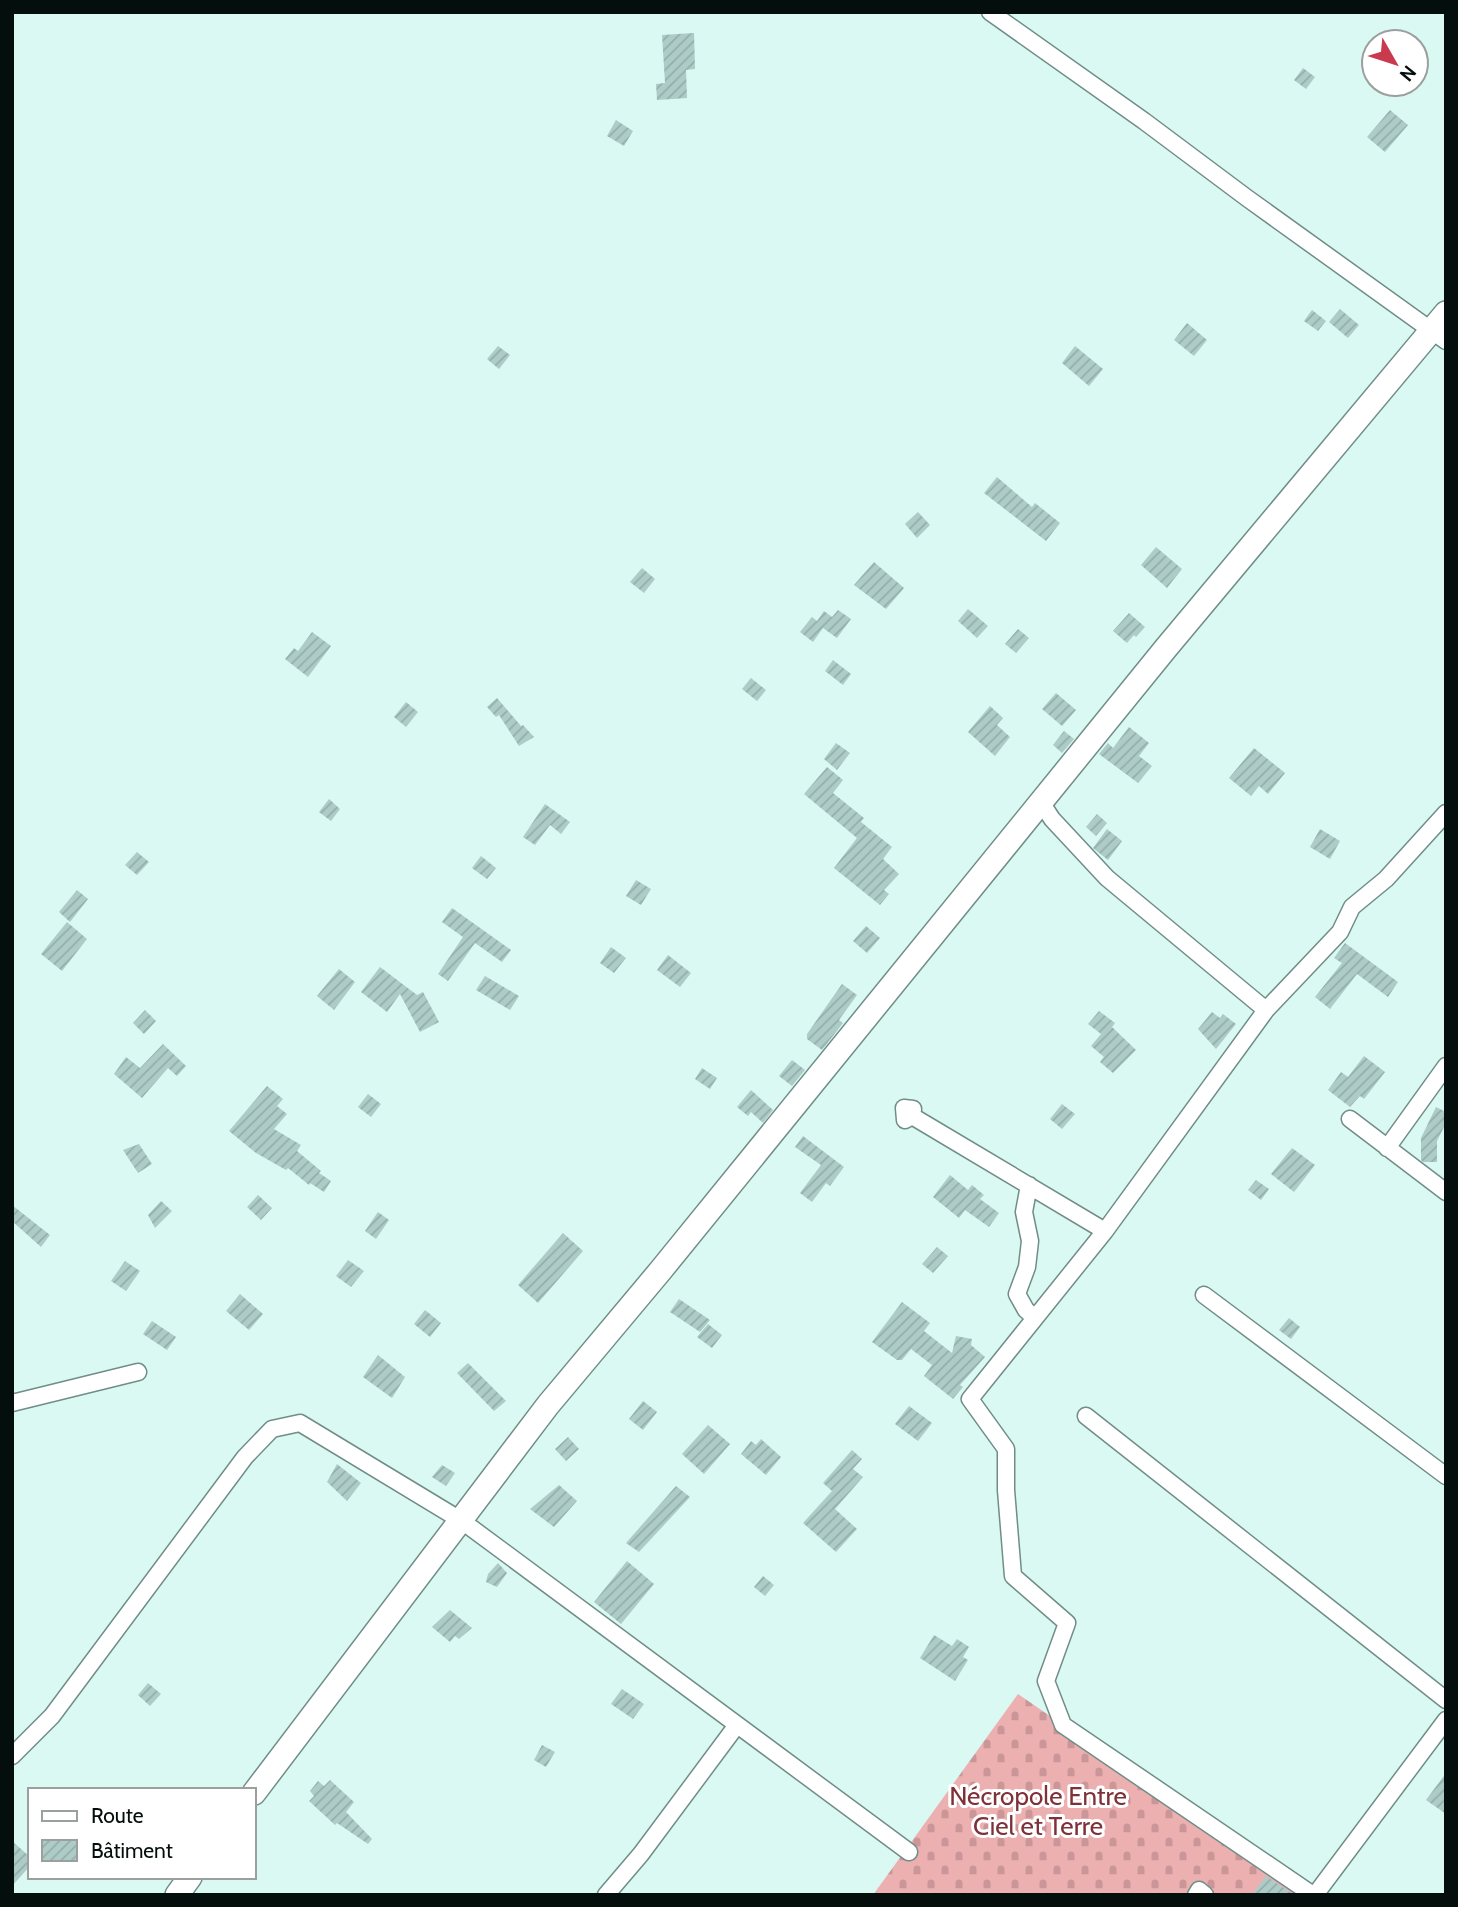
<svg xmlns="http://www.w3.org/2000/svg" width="1458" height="1907" font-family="Cabin,sans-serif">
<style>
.cemetery{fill:url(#cemetery-stones)}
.building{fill:url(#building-hatch)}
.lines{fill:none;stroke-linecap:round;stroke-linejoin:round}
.street-casing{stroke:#708d88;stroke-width:19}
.secondary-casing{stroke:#708d88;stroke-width:26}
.street{stroke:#fff;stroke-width:16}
.secondary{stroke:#fff;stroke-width:23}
.labels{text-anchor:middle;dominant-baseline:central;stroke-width:6;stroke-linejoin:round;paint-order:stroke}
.park-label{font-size:26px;fill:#7e3138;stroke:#fff}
</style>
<defs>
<pattern id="cemetery-stones" width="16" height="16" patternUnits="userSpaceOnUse" patternTransform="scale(1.75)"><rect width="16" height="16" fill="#edb0b1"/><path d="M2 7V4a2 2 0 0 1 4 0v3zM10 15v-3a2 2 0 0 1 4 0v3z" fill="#ca9697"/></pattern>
<pattern id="building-hatch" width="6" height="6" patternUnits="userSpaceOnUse" patternTransform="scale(1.75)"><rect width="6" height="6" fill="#aeccc7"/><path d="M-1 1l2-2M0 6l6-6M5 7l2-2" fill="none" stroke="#94aeaa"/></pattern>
</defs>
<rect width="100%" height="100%" fill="#daf9f3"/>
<path class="cemetery" d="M1018,1694L1310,1895H873Z"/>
<path class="building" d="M694,33L695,69L686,70L687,98L657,100L656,84L665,83L662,35Z
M1303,68L1315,77L1306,89L1294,80Z
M1390,110L1408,125L1385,152L1367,137Z
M616,120L633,131L624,146L607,136Z
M1340,309L1359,325L1348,338L1329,322Z
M1312,310L1326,321L1318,331L1304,321Z
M1187,323L1207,340L1194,356L1174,340Z
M498,346L510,355L499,369L487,359Z
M1075,346L1103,369L1089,386L1062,363Z
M997,477L1032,507L1035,503L1060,523L1046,541L984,493Z
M918,512L930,525L917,538L905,524Z
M1156,547L1182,569L1167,588L1141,565Z
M874,562L904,588L886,609L854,585Z
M642,568L655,579L644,593L630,582Z
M968,609L988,626L977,638L958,621Z
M838,610L851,619L837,638L823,628L813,642L800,632L812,617L817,621L824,611L832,617Z
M1129,613L1145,627L1136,637L1134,635L1127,643L1113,631Z
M1018,629L1029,638L1016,653L1005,644Z
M312,632L331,646L308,677L285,659L294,648L298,651Z
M833,660L851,674L843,685L825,671Z
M751,678L766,690L757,701L742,689Z
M1056,693L1076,710L1062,726L1042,709Z
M497,698L521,726L523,725L534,737L519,746L499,715L496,717L487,707Z
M406,702L418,712L406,727L394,717Z
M990,706L1003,718L997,725L1010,737L995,756L968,732Z
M1129,727L1149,743L1139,756L1152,766L1138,783L1099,754L1108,743L1113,748Z
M1064,731L1074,739L1062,753L1053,745Z
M836,743L850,753L837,770L824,759Z
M1254,748L1285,773L1268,794L1259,786L1251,796L1229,778Z
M827,767L843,780L833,793L864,818L861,822L892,847L883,859L899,874L884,890L889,894L880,905L834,868L857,838L804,794Z
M329,799L340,809L331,821L319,812Z
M545,804L570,822L561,834L550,825L535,845L523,837Z
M1097,814L1107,823L1096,836L1086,827Z
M1107,829L1122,841L1108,860L1093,848Z
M1320,829L1340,841L1330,859L1310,847Z
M137,852L149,862L137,875L125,865Z
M481,856L496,868L487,879L472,868Z
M636,880L651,889L641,905L626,896Z
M77,890L88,899L70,922L59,912Z
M452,908L511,950L502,962L475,943L448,981L438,974L463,937L442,922Z
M67,922L87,939L62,971L41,954Z
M866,926L880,938L867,953L853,941Z
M1345,943L1398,982L1388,997L1357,974L1330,1009L1315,997L1342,963L1334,958Z
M611,947L626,958L614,973L600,963Z
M668,955L691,973L680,987L657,970Z
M380,967L417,995L423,992L439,1022L420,1032L400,994L387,1012L361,992Z
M339,969L355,982L334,1010L317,996Z
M485,976L519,996L510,1010L476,990Z
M842,984L857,995L839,1020L843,1023L822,1050L807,1039V1034Z
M145,1010L156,1021L144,1034L133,1023Z
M1099,1011L1115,1023L1112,1027L1136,1050L1113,1073L1100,1062L1104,1057L1091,1046L1101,1034L1088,1024Z
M1212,1012L1220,1018L1223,1014L1236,1024L1216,1049L1198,1029Z
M163,1044L186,1066L177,1076L168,1068L142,1098L114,1074L126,1057L140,1068Z
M1364,1056L1385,1072L1364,1099L1360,1096L1350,1107L1328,1090L1341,1072L1348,1077Z
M792,1060L805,1070L792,1086L779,1076Z
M702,1068L717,1078L710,1089L695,1079Z
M267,1086L283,1099L277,1106L287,1114L274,1129L301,1145L297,1151L321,1171L319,1173L331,1181L324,1192L310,1183L309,1185L288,1168L286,1170L256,1153L229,1131Z
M751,1090L773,1110L763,1123L751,1112L748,1116L737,1107Z
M368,1094L381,1104L371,1117L358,1107Z
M1062,1104L1075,1114L1062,1129L1050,1119Z
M1436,1107L1446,1112V1123L1437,1141V1162H1423L1421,1160V1138Z
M803,1136L844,1167L830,1186L826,1183L812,1202L800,1193L821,1165L795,1147Z
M139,1144L152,1164L138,1173L123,1150Z
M1292,1148L1315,1165L1294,1192L1271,1174Z
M950,1175L968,1190L972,1185L984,1195L980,1199L999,1213L989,1227L965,1210L959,1218L933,1197Z
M1256,1180L1269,1189L1261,1200L1248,1190Z
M258,1195L272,1208L261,1220L247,1207Z
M161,1201L172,1211L155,1228L148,1215Z
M12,1205L50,1235L41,1247L12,1221Z
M378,1212L389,1220L376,1239L365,1231Z
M563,1233L583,1251L538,1303L518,1285Z
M937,1247L948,1256L933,1273L922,1264Z
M348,1260L364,1271L351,1287L336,1276Z
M125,1261L140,1271L126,1291L111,1281Z
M240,1294L263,1314L249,1330L226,1311Z
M679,1299L710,1320L700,1332L670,1312Z
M902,1302L930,1323L924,1331L952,1353L956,1336L972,1339L971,1345L985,1357L960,1385L963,1387L953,1399L924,1376L932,1365L911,1349L902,1360H897L872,1342Z
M425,1310L441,1323L430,1337L414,1324Z
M1289,1318L1300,1327L1291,1339L1279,1330Z
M152,1321L176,1337L167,1350L143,1334Z
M708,1324L722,1335L712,1348L697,1337Z
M378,1355L405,1377L392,1398L363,1377Z
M468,1363L506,1401L494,1411L457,1373Z
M643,1401L657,1412L643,1430L629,1419Z
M909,1406L932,1423L918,1441L895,1424Z
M708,1425L730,1444L704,1474L682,1454Z
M568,1437L579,1449L566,1461L555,1449Z
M761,1439L781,1457L766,1475L741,1454L751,1441L756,1445Z
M852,1450L862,1459L853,1469L863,1477L835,1509L857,1529L836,1552L803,1523L832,1491L823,1483Z
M337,1464L361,1483L347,1501L327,1482Z
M442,1465L455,1473L446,1486L432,1477Z
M559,1485L577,1501L554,1527L530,1509Z
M676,1486L690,1497L639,1552L626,1543Z
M627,1561L654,1584L621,1624L594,1602Z
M498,1563L507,1573L497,1587L486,1582L488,1574Z
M763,1576L774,1585L765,1596L754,1587Z
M450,1610L472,1628L459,1639L455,1636L450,1642L432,1627Z
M934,1635L952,1646L957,1639L969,1647L963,1657L968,1660L955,1681L920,1658Z
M148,1683L161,1694L150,1706L138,1695Z
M622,1689L644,1704L633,1719L611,1704Z
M542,1745L555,1752L546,1767L534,1760Z
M1446,1773V1814L1426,1800Z
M330,1780L354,1802L346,1812L372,1839L368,1844L337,1823L335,1825L309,1801L314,1796L310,1791L318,1781L324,1786Z
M12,1841L30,1857V1866L12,1886Z
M1266,1876L1294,1895H1252Z"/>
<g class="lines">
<defs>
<path id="street" d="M990,12L1144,121L1247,198L1446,341
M1041,802L1052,819L1107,878L1266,1010
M912,1116L905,1120L904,1108L913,1109L912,1116L1105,1231
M1350,1119L1446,1192
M1387,1148L1446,1066
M1029,1185L1024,1212L1030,1241L1027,1267L1017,1294L1026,1310L1035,1318
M1204,1295L1446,1476
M12,1403L138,1372
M1086,1416L1446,1700
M12,1756L52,1716L245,1457L272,1429L300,1423L462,1521L909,1852
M606,1895L641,1854L737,1725
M1196,1895L1199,1890L1205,1895
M1313,1895L1063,1725L1046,1681L1067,1623L1013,1576L1006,1490V1449L970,1399L1105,1231L1266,1010L1340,932L1352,907L1386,879L1446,813
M1315,1895L1446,1720"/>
<path id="secondary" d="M254,1793L548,1405L661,1270L1166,648L1446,313
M177,1895L190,1877"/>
</defs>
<use href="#street" class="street-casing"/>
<use href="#secondary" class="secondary-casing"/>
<use href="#street" class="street"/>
<use href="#secondary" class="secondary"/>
</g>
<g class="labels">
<g class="park-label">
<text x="1038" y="1796">Nécropole Entre<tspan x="1038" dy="30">Ciel et Terre</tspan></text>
</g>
</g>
<rect width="1458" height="1907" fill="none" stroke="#040e0c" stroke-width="28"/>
<rect x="28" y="1788" width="228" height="91" fill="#ffffff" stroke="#9b9f9e" stroke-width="2"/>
<rect x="42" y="1811" width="35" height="10" fill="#ffffff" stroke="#9b9f9e" stroke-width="2"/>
<text x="91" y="1823" font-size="21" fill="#040e0c">Route</text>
<rect x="42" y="1840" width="35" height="21" fill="url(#building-hatch)" stroke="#9b9f9e" stroke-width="2"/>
<text x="91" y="1858" font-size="21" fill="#040e0c">Bâtiment</text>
<g transform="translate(1395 63) rotate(129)"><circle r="33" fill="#ffffff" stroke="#9b9f9e" stroke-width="2"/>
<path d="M0-5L12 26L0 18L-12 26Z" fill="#ca3a4e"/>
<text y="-10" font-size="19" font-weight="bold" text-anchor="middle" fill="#040e0c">N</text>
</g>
</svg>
